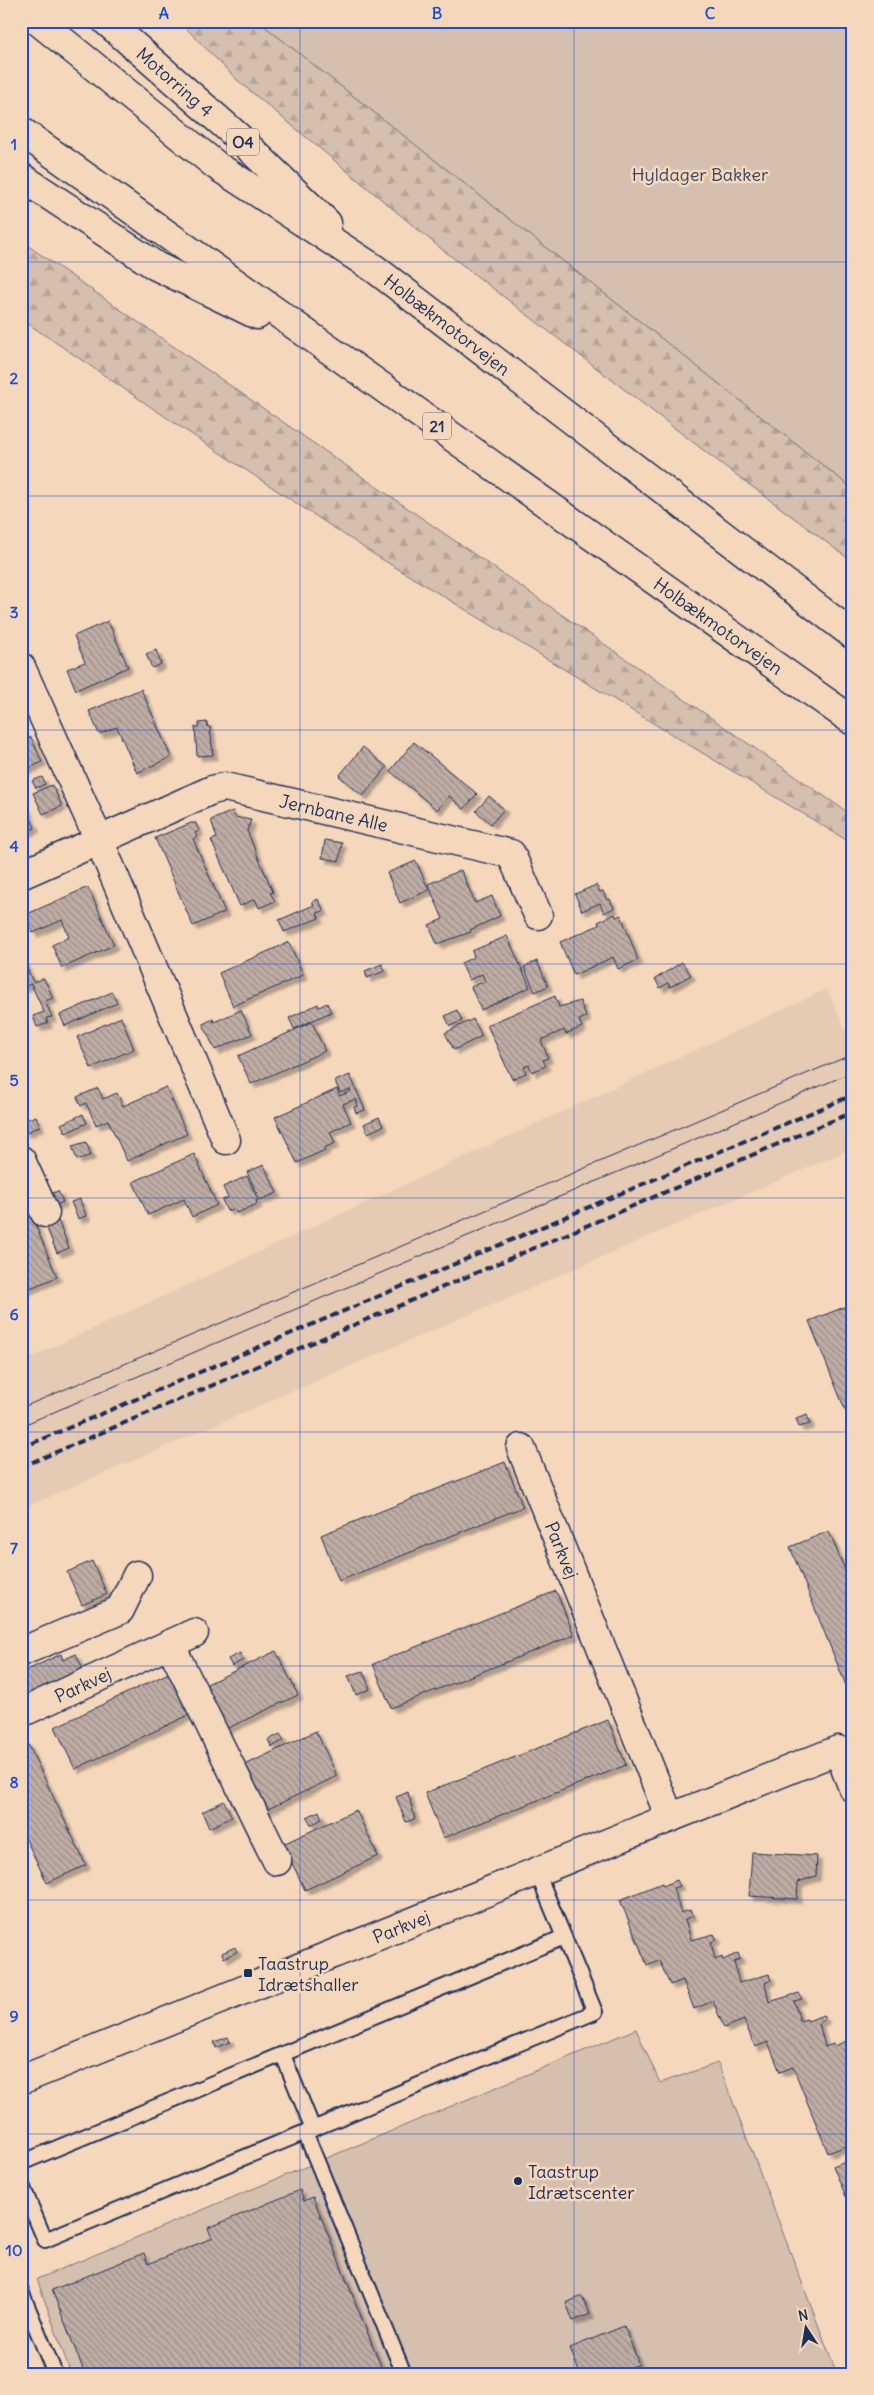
<svg xmlns="http://www.w3.org/2000/svg" width="874" height="2395" font-family="Delius,sans-serif">
<style>
.built{fill:#e5cab4}
.forest{fill:url(#forest-firs);stroke:#787786}
.park{fill:#d5bfae;stroke:#787786}
.building{fill:url(#building-back-hatch);stroke:#1b2f5e;filter:url(#shadow)}
.lines{fill:none;stroke-linecap:round;stroke-linejoin:round}
.service-casing{stroke:#1b2f5e;stroke-width:18}
.minor-casing{stroke:#1b2f5e;stroke-width:31}
.tertiary-casing{stroke:#1b2f5e;stroke-width:31}
.motorway-casing{stroke:#1b2f5e;stroke-width:31}
.service{stroke:#f5d7bb;stroke-width:14}
.minor{stroke:#f5d7bb;stroke-width:28}
.tertiary{stroke:#f5d7bb;stroke-width:28}
.motorway{stroke:#f5d7bb;stroke-width:28}
.tram{stroke:#1b2f5e;stroke-width:1}
.rail{stroke:#1b2f5e;stroke-width:4;stroke-dasharray:8 4;stroke-linecap:butt}
.grid{fill:none;stroke:#1d4ed8;stroke-width:1;stroke-opacity:0.55}
.poi-dot{fill:#1b2f5e;stroke:#f5d7bb;stroke-width:2}
.labels{text-anchor:middle;dominant-baseline:central;stroke-width:5;stroke-linejoin:round;paint-order:stroke}
.shield{fill:#f5d7bb;stroke:#5c617a;stroke-width:1}
.shield-label{font-size:16px;font-weight:bold;fill:#1b2f5e}
.street-label{font-size:18px;fill:#1b2f5e;stroke:#f5d7bb}
.park-label{font-size:18px;fill:#37456a;stroke:#f5d7bb}
.poi-label{font-size:18px;fill:#1b2f5e;stroke:#f5d7bb;text-anchor:start}
.neatline{fill:none;stroke:#1d4ed8;stroke-width:2}
.grid-label{font-size:16px;text-anchor:middle;font-weight:bold;fill:#1d4ed8}
</style>
<defs>
<pattern id="forest-firs" width="22" height="20" patternUnits="userSpaceOnUse" patternTransform="scale(1.25)"><rect width="22" height="20" fill="#d5bfae"/><path d="M5 1l3.5 6h-7zM16 11l3.5 6h-7z" fill="#b6a498"/></pattern>
<pattern id="building-back-hatch" width="6" height="6" patternUnits="userSpaceOnUse" patternTransform="scale(1.25)"><rect width="6" height="6" fill="#bfada4"/><path d="M-1 5l2 2M0 0l6 6M5-1l2 2" fill="none" stroke="#9a8d89"/></pattern>
<filter id="shadow"><feDropShadow dx="4.5" dy="4.5" stdDeviation="1" flood-color="#0004"/></filter>
</defs>
<rect width="100%" height="100%" fill="#f5d7bb"/>
<filter id="ink" filterUnits="userSpaceOnUse"><feTurbulence type="fractalNoise" baseFrequency=".02" numOctaves="2"/><feDisplacementMap in="SourceGraphic" scale="10" xChannelSelector="R" yChannelSelector="G"/><feConvolveMatrix kernelMatrix="1 2 1 2 8 2 1 2 1" color-interpolation-filters="sRGB"/></filter>
<g filter="url(#ink)">
<path class="built" d="M827,989L849,1038L853,1037V1148L21,1509V1362Z"/>
<path class="forest" d="M179,21H258L853,489V562L707,453L439,247L237,80Z
M21,241L853,816V844L375,555L185,430L21,319Z"/>
<path class="park" d="M258,21H853V489Z
M636,2029L660,2083L718,2063L837,2374H71L37,2279Z"/>
<path class="building" d="M108,621L128,667L76,690L67,669L85,662L74,636Z
M156,650L161,664L152,668L146,654Z
M141,689L171,757L137,773L117,727L99,734L89,711Z
M207,722L208,727H210L213,755L197,756L195,727H199V723Z
M31,737L42,762L23,771L21,742Z
M414,742L477,794L464,809L449,796L437,810L390,771Z
M363,747L387,767L363,796L339,776Z
M42,777L45,784L36,788L32,781Z
M52,785L62,806L43,814L33,793Z
M21,796L35,828L21,834Z
M489,796L504,809L491,824L476,811Z
M233,811L235,817L251,820L247,831L273,892L270,893L275,901L259,908L255,899L240,906L211,840L217,838L211,820Z
M191,823H196L199,831L195,833L197,837L193,839L225,912L193,926L155,838Z
M325,840L342,843L339,861L322,858Z
M416,861L429,890L400,903L387,873Z
M461,870L475,903L492,896L500,916L470,930L471,932L437,944L429,925L443,919L428,884Z
M596,885L600,892L603,891L607,900L610,899L614,908L604,913L600,903L582,911L575,894Z
M88,887L114,945L62,968L52,945L69,937L62,920L33,933L25,915Z
M318,899L324,911L317,913L319,918L284,932L279,920L314,905L312,902Z
M615,914L616,917L621,915L638,960L618,969L613,957L574,975L560,942L599,925L598,922Z
M507,936L530,987L481,1010L471,987L485,981L482,974L469,980L461,963L474,957L472,951Z
M289,942L303,975L233,1006L219,973Z
M21,956L33,982L44,978L53,998L45,1001L52,1017L46,1018L48,1023L37,1027L33,1016L44,1012L31,984L21,988Z
M537,961L548,986L535,992L524,967Z
M682,962L691,975L670,987L668,983L660,988L655,979Z
M382,964L385,971L367,978L365,971Z
M112,992L117,1003L65,1026L60,1015Z
M555,996L559,1007L580,1001L586,1017L579,1020L582,1027L566,1034L564,1030L541,1040L548,1058L543,1060L546,1066L532,1072L529,1065L524,1067L526,1073L512,1079L487,1025Z
M327,1003L331,1012L294,1029L289,1018L318,1004L319,1007Z
M241,1010L252,1034L215,1050L203,1024L213,1019L214,1022Z
M457,1010L462,1021L450,1026L445,1016Z
M121,1017L134,1049L91,1068L77,1037Z
M473,1019L482,1036L454,1050L445,1033Z
M312,1022L325,1051L251,1084L238,1056Z
M350,1075L365,1110L356,1113L354,1107L358,1106L356,1099L343,1104L351,1122L330,1132L335,1143L324,1148L325,1150L297,1163L275,1117L337,1089L340,1096L351,1091L350,1089L340,1093L335,1081Z
M166,1087L187,1134L127,1161L108,1120L96,1125L86,1103L81,1106L77,1097L98,1088L103,1099L117,1093L123,1106Z
M83,1114L87,1123L66,1133L61,1124Z
M36,1116L40,1126L25,1133L21,1122Z
M379,1117L383,1126L368,1133L364,1124Z
M86,1142L91,1155L77,1160L72,1146Z
M194,1154L217,1205L192,1217L184,1199L148,1215L133,1182Z
M264,1165L277,1193L260,1200L247,1172Z
M247,1176L258,1200L256,1201L257,1204L237,1213L233,1209L227,1211L222,1200L228,1198L223,1187Z
M58,1191L63,1202L52,1207L47,1195Z
M80,1199L86,1216L78,1219L71,1202Z
M30,1212L57,1277L23,1291L21,1215Z
M57,1218L69,1248L57,1253L45,1224Z
M847,1306L853,1321V1429L809,1321Z
M807,1415L810,1424L799,1427L796,1419Z
M505,1462L523,1507L339,1581L321,1535Z
M829,1531L853,1590V1685L847,1688L790,1547Z
M92,1561L107,1594L82,1605L67,1572Z
M556,1591L574,1635L391,1708L373,1664Z
M276,1651L298,1695L226,1729L205,1685Z
M240,1653L243,1660L232,1666L228,1659Z
M61,1654L63,1660L76,1654L84,1672L21,1701V1673Z
M173,1671L193,1713L75,1769L55,1727Z
M363,1671L370,1689L356,1695L348,1676Z
M608,1720L626,1765L443,1838L425,1793Z
M316,1731L337,1776L264,1811L243,1766Z
M280,1734L284,1740L272,1747L268,1740Z
M27,1742L86,1865L47,1883L21,1829V1745Z
M408,1792L415,1819L406,1822L396,1797Z
M224,1801L232,1817L209,1828L202,1812Z
M356,1810L378,1856L305,1890L283,1844Z
M319,1811L322,1819L311,1825L307,1817Z
M752,1852L817,1856L816,1876L798,1882L797,1899L749,1896Z
M677,1880L680,1886L673,1888L681,1913L690,1910L693,1916L685,1919L691,1940L714,1934L717,1939L711,1942L715,1960L722,1957L723,1960L738,1953L740,1959L734,1962L739,1983L769,1974L771,1980L765,1983L769,2002L799,1993L802,1999L794,2001L800,2021L807,2019L808,2021L823,2015L825,2020L819,2023L825,2047L833,2044L834,2046L849,2040L851,2046L844,2049L850,2062L847,2063L853,2073V2143L828,2153L793,2067L780,2072L768,2042L755,2047L744,2020L724,2028L713,2001L694,2009L683,1980L670,1985L659,1960L647,1965L620,1900L662,1883L663,1886Z
M235,1947L237,1952L224,1958L222,1953Z
M228,2037L230,2042L216,2048L214,2042Z
M853,2158V2213L833,2166Z
M300,2190L304,2201L313,2197L384,2374H85L52,2290L144,2253L148,2264L212,2238L208,2228Z
M582,2296L590,2314L573,2321L566,2303Z
M624,2326L639,2364L616,2374H580L570,2348Z"/>
<g class="lines">
<defs>
<path id="service" d="M283,2055L313,2129
M305,2132L404,2374
M21,2163L564,1937
M21,2183L45,2240L595,2012L537,1872
M21,2291L55,2374"/>
<g id="minor">
<path d="M21,667L99,840L226,1140"/>
<path id="s1" d="M21,875L212,790L225,787L511,854L538,915"/>
<path d="M21,1160L45,1213"/>
<path id="s2" d="M521,1448L670,1818"/>
<path d="M170,1644L277,1861"/>
<path d="M21,1652L120,1610L137,1575"/>
<path id="s3" d="M21,1713L194,1633"/>
</g>
<g id="tertiary">
<path id="s4" d="M21,2080L838,1750L853,1788"/>
</g>
<g id="motorway">
<path id="s5" d="M38,21L217,166L375,269L853,635"/>
<path id="s6" d="M106,21L237,136L327,223"/>
<path id="s7" d="M21,131L853,721"/>
<path d="M21,177L156,266L257,315"/>
</g>
</defs>
<use href="#service" class="service-casing"/>
<use href="#minor" class="minor-casing"/>
<use href="#tertiary" class="tertiary-casing"/>
<use href="#motorway" class="motorway-casing"/>
<use href="#service" class="service"/>
<use href="#minor" class="minor"/>
<use href="#tertiary" class="tertiary"/>
<use href="#motorway" class="motorway"/>
<path class="tram" d="M21,1408L853,1054
M21,1426L853,1072"/>
<path class="rail" d="M21,1448L853,1095
M21,1467L853,1112"/>
</g>
</g>
<path class="grid" d="M300,21V2374M574,21V2374M21,262H853M21,496H853M21,730H853M21,964H853M21,1198H853M21,1432H853M21,1666H853M21,1900H853M21,2134H853"/>
<g class="poi-dot">
<rect x="243" y="1968" width="10" height="10" rx="2.5"/>
<circle cx="518" cy="2181" r="5"/>
</g>
<g class="labels">
<g class="shield">
<rect x="227" y="128.5" width="32" height="27" rx="4"/>
<rect x="423" y="412.5" width="28" height="27" rx="4"/>
</g>
<g class="shield-label">
<text x="243" y="142">O4</text>
<text x="437" y="426">21</text>
</g>
<g class="street-label">
<text stroke="none"><textPath href="#s6" startOffset="92">Motorring 4</textPath></text>
<text stroke="none"><textPath href="#s5" startOffset="510">Holbækmotorvejen</textPath></text>
<text stroke="none"><textPath href="#s7" startOffset="855">Holbækmotorvejen</textPath></text>
<text stroke="none"><textPath href="#s1" startOffset="334">Jernbane Alle</textPath></text>
<text stroke="none"><textPath href="#s2" startOffset="110">Parkvej</textPath></text>
<text stroke="none"><textPath href="#s3" startOffset="68">Parkvej</textPath></text>
<text stroke="none"><textPath href="#s4" startOffset="410">Parkvej</textPath></text>
</g>
<g class="park-label">
<text x="700" y="174">Hyldager Bakker</text>
</g>
<g class="poi-label">
<text x="258" y="1963">Taastrup<tspan x="258" dy="21">Idrætshaller</tspan></text>
<text x="528" y="2171">Taastrup<tspan x="528" dy="21">Idrætscenter</tspan></text>
</g>
</g>
<rect width="874" height="2395" fill="none" stroke="#f5d7bb" stroke-width="55"/>
<g transform="translate(806 2328) rotate(348)" stroke="#f5d7bb" stroke-width="4" paint-order="stroke">
<path d="M0-4L9 19L0 12L-9 19Z" fill="#1b2f5e"/>
<text y="-8" font-size="14" font-weight="bold" text-anchor="middle" fill="#1b2f5e">N</text>
</g>
<rect x="28" y="28" width="818" height="2340" class="neatline"/>
<g class="grid-label">
<text x="164" y="19">A</text>
<text x="437" y="19">B</text>
<text x="710" y="19">C</text>
<text x="14" y="150">1</text>
<text x="14" y="384">2</text>
<text x="14" y="618">3</text>
<text x="14" y="852">4</text>
<text x="14" y="1086">5</text>
<text x="14" y="1320">6</text>
<text x="14" y="1554">7</text>
<text x="14" y="1788">8</text>
<text x="14" y="2022">9</text>
<text x="14" y="2256">10</text>
</g>
</svg>
